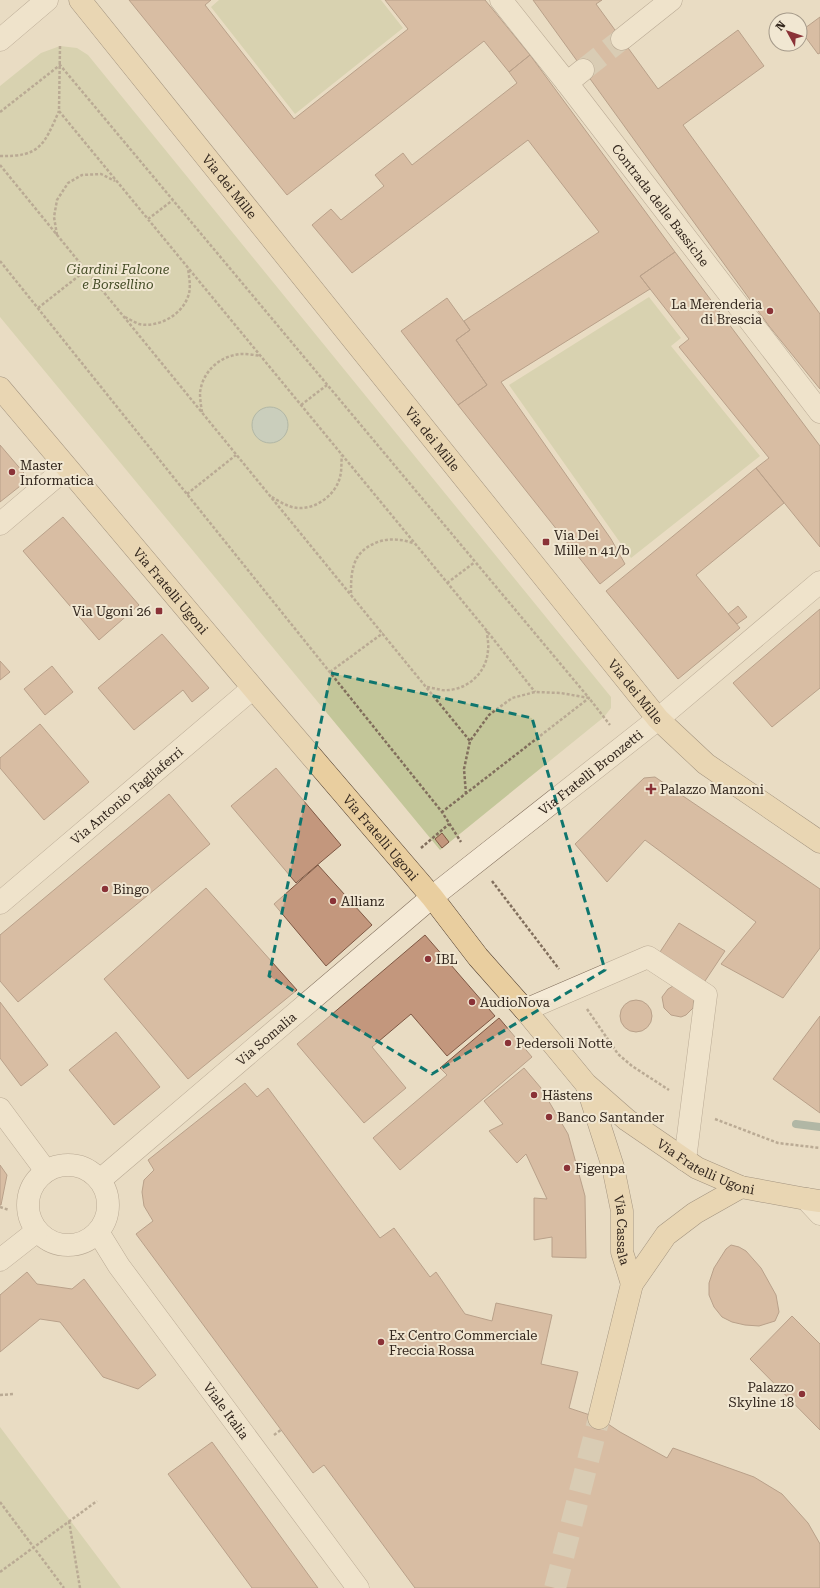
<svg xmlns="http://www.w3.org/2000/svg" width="820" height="1588" font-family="'Roboto Serif',serif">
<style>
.green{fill:#c3c699}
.water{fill:#a5bcb4;stroke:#6d8981}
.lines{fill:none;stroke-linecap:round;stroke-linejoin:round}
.stream{stroke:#6d8981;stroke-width:8}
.building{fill:#c3977d;stroke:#7e5844}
.minor-tunnel{stroke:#c5b8a2;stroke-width:22;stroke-dasharray:22 11;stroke-linecap:butt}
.major-tunnel{stroke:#c5b8a2;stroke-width:22;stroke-dasharray:22 11;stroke-linecap:butt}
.minor-casing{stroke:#816e5c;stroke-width:23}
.major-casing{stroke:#4f3d30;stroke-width:23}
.path{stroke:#816e5c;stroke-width:2.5;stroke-dasharray:3 2;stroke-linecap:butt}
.minor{stroke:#f5ead6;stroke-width:22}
.major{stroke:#e9ce9f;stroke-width:22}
.marked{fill:none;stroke:#0f766e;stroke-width:3;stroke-dasharray:8 5;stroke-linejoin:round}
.poi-dot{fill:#8a3237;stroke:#f1e7d2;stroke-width:1.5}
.labels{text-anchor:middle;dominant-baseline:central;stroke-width:4;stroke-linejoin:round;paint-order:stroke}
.street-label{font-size:13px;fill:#33271e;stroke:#f1e7d2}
.park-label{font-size:13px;font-style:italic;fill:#454d27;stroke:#f1e7d2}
.poi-label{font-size:13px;fill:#33271e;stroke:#f1e7d2;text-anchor:start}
</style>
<rect width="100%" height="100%" fill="#e9dcc3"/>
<path class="green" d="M219,0H381L403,28L295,114L211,7Z
M60,46L77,48L88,55L611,697V708L604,717L440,850L0,317V86L41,53Z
M649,297L681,338L671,346L760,456L631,558L509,385Z
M0,1427L121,1588H0Z"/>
<path class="water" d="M252 425a18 18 0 1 1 36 0a18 18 0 1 1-36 0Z"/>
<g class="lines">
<path class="stream" d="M796,1124L820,1127"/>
</g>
<path class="building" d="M129,0H211L205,5L294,119L408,29L385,0H485L530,55L509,72L484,41L287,195Z
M533,0H602L596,4L658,89L738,30L764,66L683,125L820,314V389L769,326Z
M820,17V53L818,54L801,31Z
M530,55L675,252L640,276L650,289L501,382L611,539L625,564L600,584L458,405L487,385L456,340L470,330L464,321L599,232L528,140L352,273L312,225L331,209L341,220L384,186L375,175L403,153L412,165L517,83L509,72Z
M675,252L820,446V547L756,468L769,458L679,347L689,339L640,276Z
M447,298L470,330L456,340L487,385L458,405L401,331Z
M0,445L29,479L0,502Z
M756,468L784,503L696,575L740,628L678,679L606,591Z
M63,517L139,605L99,640L23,551Z
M738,606L747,617L737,624L728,614Z
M820,609V688L772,727L733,683Z
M162,634L209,688L192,702L183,690L134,730L98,688Z
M0,661L10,672L0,680Z
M52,666L73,692L45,715L24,689Z
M40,724L89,782L44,820L0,768V758Z
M276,768L341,845L296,883L231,806Z
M655,777L820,889V948L783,998L721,964L756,922L645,840L607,882L575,844L644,778Z
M169,794L210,844L18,1002L0,981V935Z
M442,833L449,842L442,848L435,839Z
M318,865L372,925L326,966L274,904Z
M206,888L297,990L188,1079L104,979Z
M679,923L725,951L703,984L658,955Z
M425,935L495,1016L447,1056L411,1014L372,1047L406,1088L364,1123L297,1044Z
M673,986L694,997L693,1008L686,1015L681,1017L671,1015L664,1008L662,997L668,989Z
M620 1016a16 16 0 1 1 32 0a16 16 0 1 1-32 0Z
M0,1002L48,1065L21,1086L0,1058Z
M820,1016V1113L773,1079Z
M499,1018L532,1057L400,1170L373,1138L447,1075L440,1068Z
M116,1032L160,1087L114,1125L69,1070Z
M524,1068L541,1088L568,1134L585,1196L586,1258L552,1257V1237L534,1240V1198L547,1199L526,1154L517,1163L489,1131L503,1124L484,1101Z
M245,1083L257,1097L268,1088L380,1238L394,1228L430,1277L436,1272L465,1314L492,1321L496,1303L552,1315L541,1364L578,1372L569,1408L599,1418L620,1432L667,1458L673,1448L754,1477L782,1494L808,1523L820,1544V1588H415L324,1465L313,1473L136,1234L153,1221L144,1206L142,1192L144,1180L154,1170L148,1160Z
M0,1165L7,1175L1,1205H0Z
M731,1245L739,1247L746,1251L761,1268L776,1295L779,1312L775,1321L759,1326L745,1325L732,1322L722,1317L714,1307L709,1295V1283L714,1268L726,1249Z
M27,1272L37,1284L72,1289L84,1279L156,1375L138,1389L103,1377L60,1322L40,1319L0,1352V1295Z
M792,1316L820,1344V1430L750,1359Z
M212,1442L318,1588H252L168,1474Z"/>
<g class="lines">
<path class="minor-tunnel" d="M583,70L622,39"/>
<path class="major-tunnel" d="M555,1588L599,1418"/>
<defs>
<g id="minor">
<path id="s1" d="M501,0L567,83L820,412"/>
<path d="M622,39L671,0"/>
<path d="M0,40L47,0"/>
<path d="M567,83L583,70"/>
<path d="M0,524L66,468"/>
<path id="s2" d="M0,903L253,688"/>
<path d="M525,1010L648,957L706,995L685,1160"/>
<path d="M0,1109L46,1171"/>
<circle cx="68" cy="1205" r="40"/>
<path id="s3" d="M100,1180L432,897L658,719L820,582"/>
<path d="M806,1199L820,1214"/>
<path id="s4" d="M98,1232L119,1266L358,1588"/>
<path d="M0,1260L37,1231"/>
</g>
<g id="major">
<path id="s5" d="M80,0L658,719L706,764L820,842"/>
<path id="s6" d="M0,388L253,688L432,897L478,957L525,1010L586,1084L627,1120L697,1168L741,1187L806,1199L820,1201"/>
<path id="s7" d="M587,1086L613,1167L622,1211V1252L632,1284"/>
<path d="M599,1418L632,1284L666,1235L695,1213L741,1187"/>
</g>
</defs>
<use href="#minor" class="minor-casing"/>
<use href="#major" class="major-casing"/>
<path class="path" d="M60,46L59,111L487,631L535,692
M0,112L60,65L589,698L442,812
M0,156C40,157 44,145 59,111
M0,165L470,741
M148,219L173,200
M57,235L54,217L57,200L68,183L82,175L101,174L115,181
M0,261L442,812L461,842
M38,308L85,271
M125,317C129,319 134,322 139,324C157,328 180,316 187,299C192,289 189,278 188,268
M301,405L327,385
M202,412C201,406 200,399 200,393C202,372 220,355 242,354C248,354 255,355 261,356
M187,494L236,455
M272,497C277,500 283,504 289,506C309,514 335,498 340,477C342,470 341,462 342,455
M447,583L475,562
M351,593C351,583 351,572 355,562C361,546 383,537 399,540C404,540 409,542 414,543
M330,672L383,633
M427,687C432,688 437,689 442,690C466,692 487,673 488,650C489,644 487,637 487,631
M466,794L464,769L470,741L489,715L512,698L535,692L561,693L589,698L610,725
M421,848L449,824
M492,881L559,969
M587,1009L618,1054L632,1066L669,1090
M715,1119L778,1143L820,1148
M0,1207L9,1210
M0,1395L14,1394
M274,1435L281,1430
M0,1502L64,1588
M69,1521L80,1588
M0,1572L97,1501"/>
<use href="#minor" class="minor"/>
<use href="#major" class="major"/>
</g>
<path d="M0 0H820V1588H0ZM331,673L532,718L605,970L432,1074L269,976Z" fill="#e9dcc3" fill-opacity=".55" fill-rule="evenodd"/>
<path class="marked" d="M331,673L532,718L605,970L432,1074L269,976Z"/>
<g class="poi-dot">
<circle cx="770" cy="311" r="4"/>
<circle cx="12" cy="472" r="4"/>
<rect x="542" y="538" width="8" height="8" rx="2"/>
<rect x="155" y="607" width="8" height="8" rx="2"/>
<path d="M649 783h4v4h4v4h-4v4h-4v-4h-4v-4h4z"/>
<circle cx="105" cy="889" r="4"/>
<circle cx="333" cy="901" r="4"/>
<circle cx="428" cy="959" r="4"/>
<circle cx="472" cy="1002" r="4"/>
<circle cx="508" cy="1043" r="4"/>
<circle cx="534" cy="1095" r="4"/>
<circle cx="549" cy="1117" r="4"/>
<circle cx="567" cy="1168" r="4"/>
<circle cx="381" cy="1342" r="4"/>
<circle cx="802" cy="1394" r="4"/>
</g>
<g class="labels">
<g class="street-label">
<text stroke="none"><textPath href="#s5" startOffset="239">Via dei Mille</textPath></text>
<text stroke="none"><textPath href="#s1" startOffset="260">Contrada delle Bassiche</textPath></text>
<text stroke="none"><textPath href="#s5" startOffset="563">Via dei Mille</textPath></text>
<text stroke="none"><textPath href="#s6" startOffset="265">Via Fratelli Ugoni</textPath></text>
<text stroke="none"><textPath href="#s5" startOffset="887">Via dei Mille</textPath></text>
<text stroke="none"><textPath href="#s3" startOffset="638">Via Fratelli Bronzetti</textPath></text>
<text stroke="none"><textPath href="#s2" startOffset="166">Via Antonio Tagliaferri</textPath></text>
<text stroke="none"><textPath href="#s6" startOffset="589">Via Fratelli Ugoni</textPath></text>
<text stroke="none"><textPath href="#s3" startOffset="218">Via Somalia</textPath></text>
<text stroke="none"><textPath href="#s6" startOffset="1057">Via Fratelli Ugoni</textPath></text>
<text stroke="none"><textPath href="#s7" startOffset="149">Via Cassala</textPath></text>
<text stroke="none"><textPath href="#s4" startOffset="220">Viale Italia</textPath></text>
</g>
<g class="park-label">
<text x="118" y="269">Giardini Falcone<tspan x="118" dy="15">e Borsellino</tspan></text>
</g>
<g class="poi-label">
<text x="762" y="304" text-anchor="end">La Merenderia<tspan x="762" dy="15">di Brescia</tspan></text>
<text x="20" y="465">Master<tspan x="20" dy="15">Informatica</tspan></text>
<text x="554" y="535">Via Dei<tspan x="554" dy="15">Mille n 41/b</tspan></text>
<text x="151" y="611" text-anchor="end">Via Ugoni 26</text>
<text x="660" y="789">Palazzo Manzoni</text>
<text x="113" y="889">Bingo</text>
<text x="341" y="901">Allianz</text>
<text x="436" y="959">IBL</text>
<text x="480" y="1002">AudioNova</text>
<text x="516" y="1043">Pedersoli Notte</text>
<text x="542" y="1095">Hästens</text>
<text x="557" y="1117">Banco Santander</text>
<text x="575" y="1168">Figenpa</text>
<text x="389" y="1335">Ex Centro Commerciale<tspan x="389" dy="15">Freccia Rossa</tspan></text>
<text x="794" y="1387" text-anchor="end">Palazzo<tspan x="794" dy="15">Skyline 18</tspan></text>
</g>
</g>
<g transform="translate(788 32) rotate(310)"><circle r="19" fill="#f1e7d2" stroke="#a59a8a"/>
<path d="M0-3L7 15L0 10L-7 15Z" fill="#8a3237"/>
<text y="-6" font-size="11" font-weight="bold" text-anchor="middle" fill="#33271e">N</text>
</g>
</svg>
